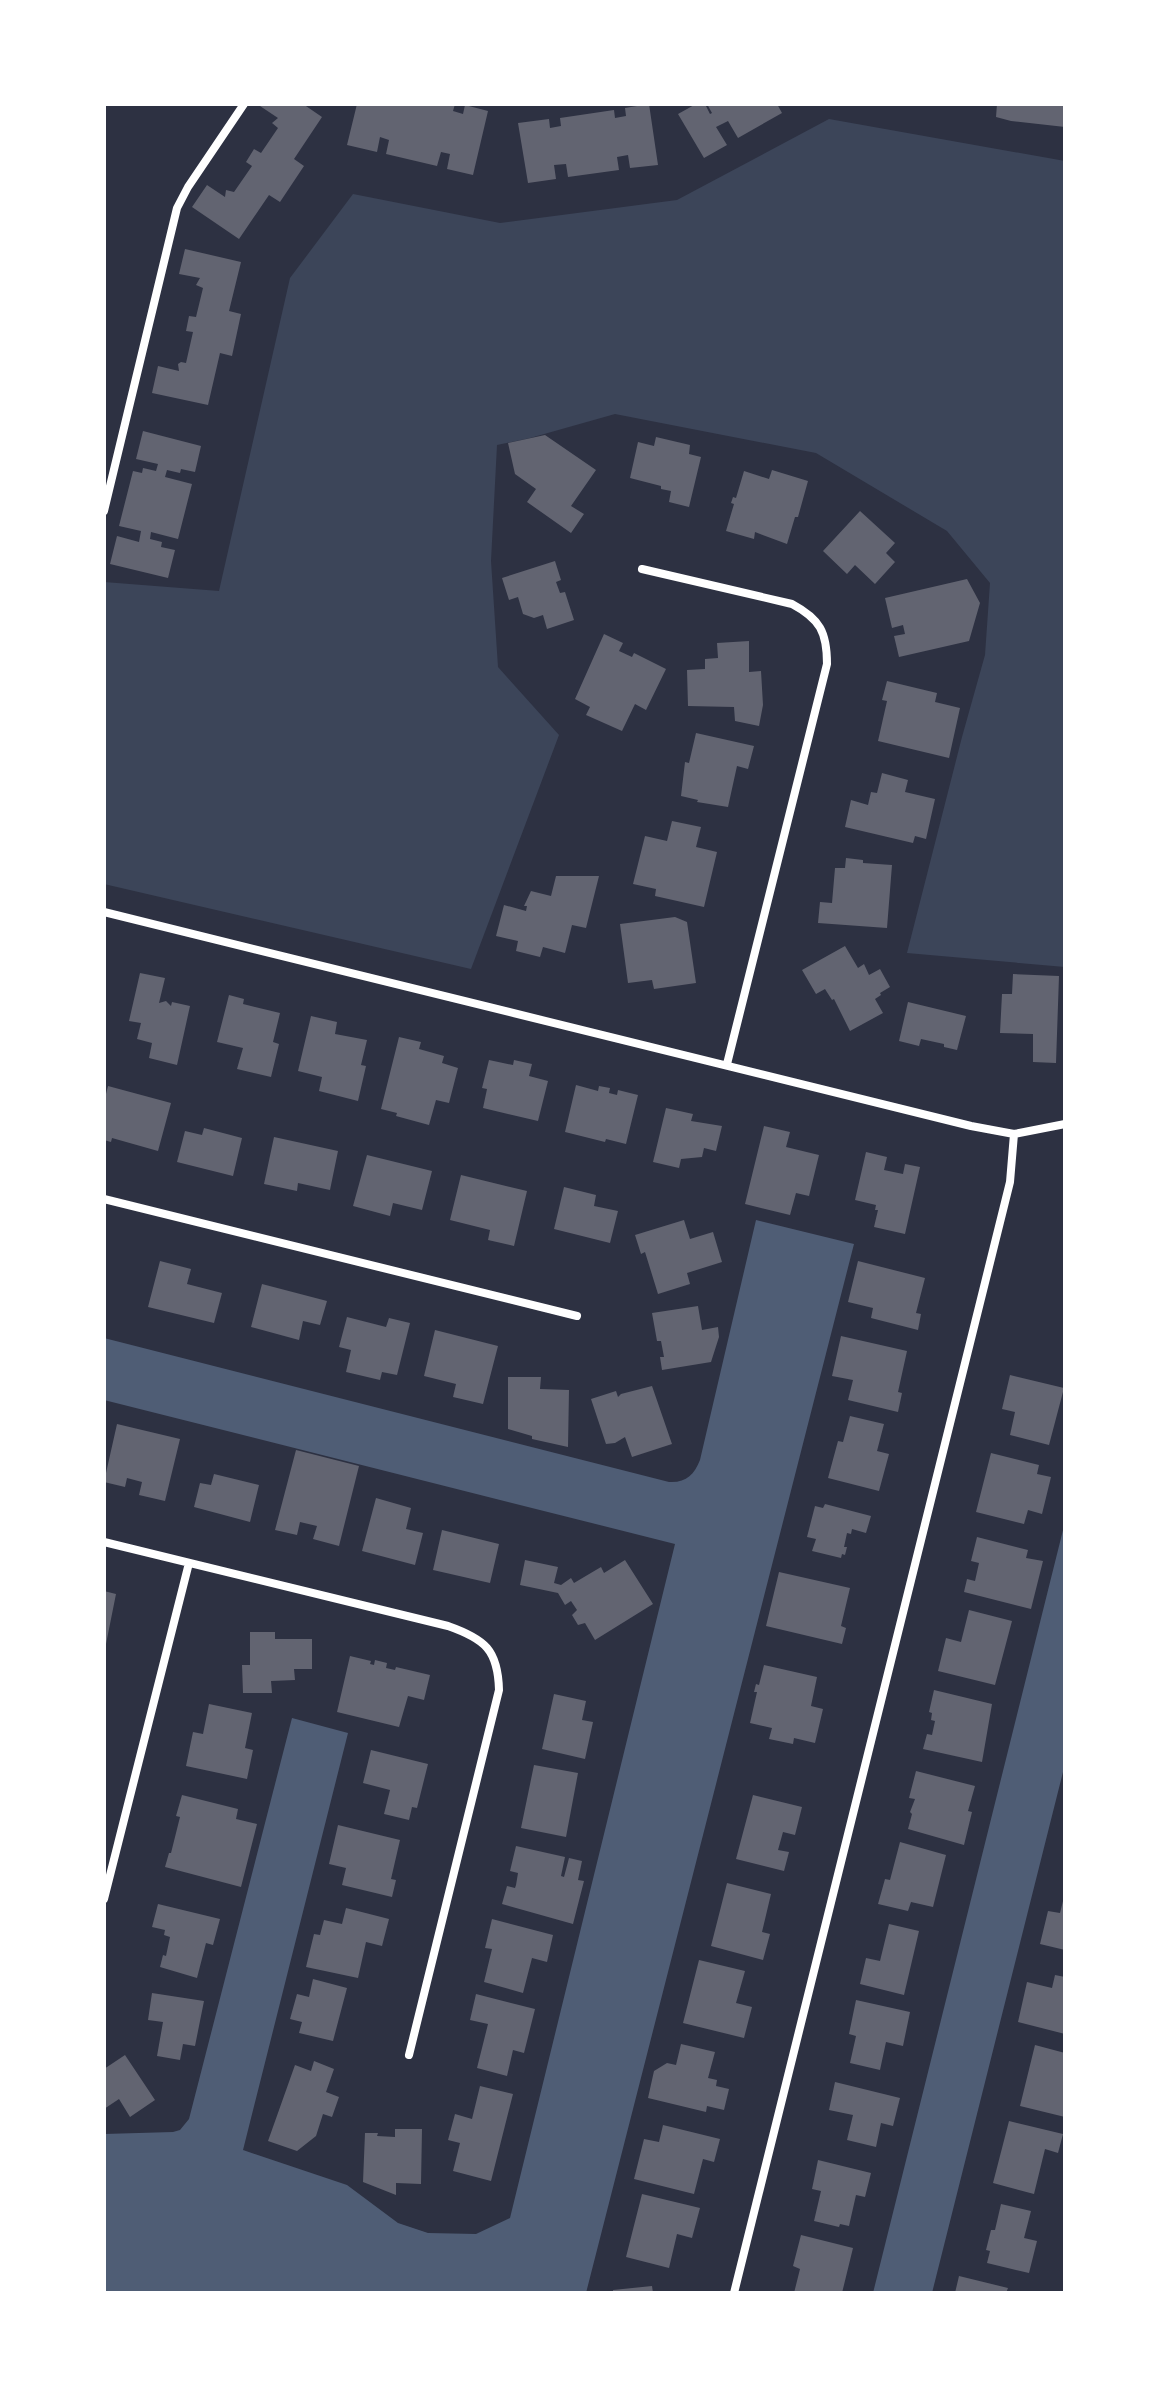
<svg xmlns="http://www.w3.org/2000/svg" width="1169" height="2397" font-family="Jost,sans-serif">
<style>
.green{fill:#3c4559}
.water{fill:#4f5d75}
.building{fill:#626471}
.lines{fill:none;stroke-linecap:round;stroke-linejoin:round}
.minor{stroke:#fff;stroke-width:8}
</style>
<rect width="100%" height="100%" fill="#2d3142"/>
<path class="green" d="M829,119L1065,161V967L907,953L962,737L985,655L990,583L947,531L816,453L615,414L530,438L497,445L491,561L498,667L559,735L471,969L104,884V582L219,591L290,278L353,194L500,223L677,200Z"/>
<path class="water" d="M756,1220L854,1244L586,2293H104V2134L173,2132L180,2130L189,2119L292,1718L348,1733L243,2150L347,2185L398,2223L428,2233L476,2234L510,2218L675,1544L104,1400V1338L669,1482C686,1483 694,1475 700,1460Z
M1065,1522V1764L932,2293H873Z"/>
<path class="building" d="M262,104H303L322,117L294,159L304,166L280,202L269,195L239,239L192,207L207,185L225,197L226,190L234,192L252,166L246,162L254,149L261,153L278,128L272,123L278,118L260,106Z
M357,104H455L453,111L463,114L465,105L488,111L473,175L447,169L450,154L441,152L437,166L386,154L389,140L380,137L377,152L347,145Z
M649,104L658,165L630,168L628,155L617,157L619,170L568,177L566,164L554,165L556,179L528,183L518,123L549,119L550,128L561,126L560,118L614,110L615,118L626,116L625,108Z
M696,104H705L710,114L712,113L707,104H777L782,113L738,138L728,121L716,127L727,145L704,158L678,114Z
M997,104H1065V127L1011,121L996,117Z
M185,249L241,262L229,311L241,314L232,356L220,353L208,405L152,393L158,366L179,371L178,364L181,362L186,363L193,332L186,331L189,316L196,317L203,288L196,285L200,278L179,274Z
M143,431L201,446L195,472L181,469L180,473L167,470L165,477L192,484L178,539L151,532L150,539L162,542L161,547L175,550L168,578L110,564L117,536L139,542L141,531L119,526L133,471L142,473L143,468L156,471L158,464L136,459Z
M545,435L596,470L571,506L584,514L571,533L527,502L536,489L515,474L508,443Z
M656,437L690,445L689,454L701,457L689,507L669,502L671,491L661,489V486L630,478L638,442L654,446Z
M772,470L808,481L798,517H795L787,544L755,532L754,539L726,531L734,504L731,503L733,497L736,498L744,471L769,479Z
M860,511L895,543L886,553L895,562L875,584L855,565L847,574L823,551Z
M555,561L561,580L556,582L560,593L565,592L574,620L547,629L543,615L534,618L523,614L518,597L509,600L502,578Z
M967,579L980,603L969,641L899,657L894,636L905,634L903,625L892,628L885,598Z
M604,634L623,643L619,651L632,657L634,653L666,669L646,710L635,704L622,731L586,715L590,707L575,699Z
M749,641V672L761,671L763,705L759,726L735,721L734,707L688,706L687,670L705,669V659L718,658L717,643Z
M887,681L937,693L935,702L960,708L949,758L878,741L887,701L882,700Z
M696,733L754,746L748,769L737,766L728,807L697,802L698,800L681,796L685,762L689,763Z
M882,773L908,780L905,792L935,799L926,839L915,836L913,843L845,827L851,800L868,805L871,792L877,793Z
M672,821L701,827L696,847L717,852L704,907L655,896L656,889L633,884L645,836L667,841Z
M846,858L863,860V863L892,865L887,928L818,923L820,902L832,903L835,868H845Z
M556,876H599L586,928L572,925L565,953L543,947L540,957L516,951L518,941L496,936L504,905L526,911L527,906H524L531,891L551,896Z
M675,917L687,922L696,983L654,989L652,980L628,983L620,924Z
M845,946L858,968L864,964L869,975L880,969L890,987L880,993L881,995L875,999L883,1013L850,1031L834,999L832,1000L825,989L816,994L802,970Z
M140,973L165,978L159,1003L166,1001L171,1006L172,1002L190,1006L177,1065L149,1058L152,1043L137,1039L141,1023L129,1021Z
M1013,974L1059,976L1056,1063L1033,1062V1034L1000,1033L1002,994H1012Z
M229,995L244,999L243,1004L280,1013L273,1042L279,1044L271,1077L237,1069L243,1048L217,1042Z
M908,1002L966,1016L957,1050L944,1047V1044L921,1039L919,1046L899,1041Z
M311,1016L337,1022L335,1034L367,1040L361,1065L366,1066L358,1101L319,1091L322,1077L298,1071Z
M399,1037L421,1042L419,1049L444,1056L442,1063L458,1068L449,1103L436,1100L429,1125L396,1116L397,1113L381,1109Z
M489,1060L513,1065L514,1060L532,1064L529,1076L548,1081L538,1121L483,1108L487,1089L482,1088Z
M576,1085L598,1091L599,1086L610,1088L609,1093L617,1095L618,1090L638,1095L626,1144L606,1139L605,1142L565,1132Z
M108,1086L171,1103L158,1151L112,1138L111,1142L104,1140V1102Z
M666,1108L693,1114L691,1121L722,1126L716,1151L704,1148L702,1157L681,1159L679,1168L653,1162Z
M764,1126L790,1132L786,1147L819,1155L809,1196L796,1193L790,1215L745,1204Z
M204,1128L242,1138L233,1176L177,1162L185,1131L202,1135Z
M274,1137L338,1151L330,1190L298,1183L297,1191L264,1184Z
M866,1152L887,1157L884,1170L903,1174L905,1164L920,1167L905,1234L874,1227L878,1210H875L876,1205L855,1200Z
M367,1155L432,1171L422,1210L393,1203L390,1216L353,1206Z
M461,1175L527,1191L514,1246L488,1240L490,1230L450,1220Z
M564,1187L596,1195L594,1206L618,1211L610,1243L554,1229Z
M684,1220L690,1239L713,1232L722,1262L687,1273L690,1284L658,1294L645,1252L641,1254L635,1235Z
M160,1261L191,1269L187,1284L222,1293L214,1323L148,1307Z
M858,1261L925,1278L916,1313L921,1314L918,1330L871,1318L873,1308L848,1302Z
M262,1284L327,1301L320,1325L303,1321L299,1340L251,1327Z
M698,1306L702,1330L718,1327L719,1337L711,1362L662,1370L660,1357H664L661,1341H657L652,1313Z
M347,1317L386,1327L389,1318L410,1323L397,1375L382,1372L380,1380L346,1372L351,1350L339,1347Z
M435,1330L498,1346L483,1404L453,1397L456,1384L424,1376Z
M841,1336L907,1351L898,1392L902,1393L898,1412L848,1400L853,1380L832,1376Z
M1010,1375L1064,1388L1049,1445L1010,1435L1015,1412L1002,1409Z
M508,1377H541L540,1389L569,1390L568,1447L532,1439V1436L508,1429Z
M652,1386L672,1444L632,1457L625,1437L615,1443L606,1444L591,1399L616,1391L618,1397L621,1394Z
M850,1416L884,1424L877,1451L889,1454L879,1491L828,1478L838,1441L843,1442Z
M117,1424L180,1439L165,1501L139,1495L142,1482L127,1478L125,1487L104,1482Z
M296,1450L359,1466L339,1546L313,1539L317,1526L300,1522L297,1535L275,1530Z
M991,1453L1039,1465L1037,1474L1051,1477L1042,1514L1028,1510L1024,1524L976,1512Z
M214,1474L259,1485L250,1522L194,1507L200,1483L211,1485Z
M376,1498L411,1508L406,1529L423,1533L415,1565L362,1551Z
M825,1504L871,1516L866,1533L852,1529L851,1534L847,1533L844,1547H847L845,1555L842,1554L841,1558L812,1551L816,1539L807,1537L815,1506L823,1508Z
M442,1530L499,1544L490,1583L433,1570Z
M977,1537L1028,1550L1026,1558L1043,1561L1031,1609L964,1592L967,1579L975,1581L979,1563L971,1561Z
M525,1560L558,1567L554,1583L561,1585L571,1578L574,1583L601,1567L604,1573L625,1560L653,1604L595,1640L585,1623L578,1625L572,1615L577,1610L571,1601L565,1605L558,1593L520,1585Z
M779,1572L850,1588L841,1626L846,1628L842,1644L766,1626Z
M104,1591L116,1594L105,1649H104Z
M969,1610L1012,1621L995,1685L938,1671L946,1638L961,1642Z
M250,1632H275V1639H312V1669H294L295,1680L271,1681L272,1693H243L242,1665H250Z
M350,1656L371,1661L370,1664L374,1665L375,1660L387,1663L386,1668L395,1670L396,1667L430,1675L424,1700L408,1696L399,1727L337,1712Z
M764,1665L817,1677L811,1706L823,1709L815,1743L794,1738L793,1744L769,1739L772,1728L750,1723L757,1692H754L756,1684L759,1685Z
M934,1690L992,1704L982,1762L923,1749L927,1734L932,1735L935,1721L931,1720L932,1713L929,1712Z
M554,1694L586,1701L582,1720L593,1722L585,1759L542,1749Z
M209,1704L252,1713L245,1748L253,1750L247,1779L186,1766L193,1732L203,1734Z
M371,1750L428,1764L417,1808L412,1807L409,1820L384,1814L390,1790L363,1783Z
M534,1765L578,1773L566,1837L521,1828Z
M916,1771L975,1786L968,1811L972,1812L964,1845L908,1829L912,1814L910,1812L915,1799L909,1798Z
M182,1795L238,1809L236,1819L257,1824L241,1887L165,1867L169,1853H171L180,1817L176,1816Z
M753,1795L802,1807L795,1835L783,1832L778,1850L789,1852L784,1871L736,1859Z
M338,1825L400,1840L391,1879L396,1880L392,1897L342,1885L346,1868L329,1864Z
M900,1842L946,1855L933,1907L911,1902L908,1911L878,1904L885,1879L890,1880Z
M516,1846L565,1857L561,1876L564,1877L569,1858L582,1861L578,1880L584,1881L573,1924L502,1904L507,1886L515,1888L516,1885L518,1873L510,1871Z
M727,1883L771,1894L762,1932L770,1934L763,1960L711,1946Z
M1064,1897H1065V1950L1040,1944L1048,1911L1060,1913Z
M158,1904L220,1919L213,1945L206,1943L197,1978L160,1967L163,1955L166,1956L170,1937L164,1935L165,1930L152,1927Z
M346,1908L389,1919L382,1946L366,1942L358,1978L306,1967L314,1934L320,1935L324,1920L342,1924Z
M492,1919L553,1935L547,1962L532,1958L523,1993L484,1982L492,1949L485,1948Z
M889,1924L919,1931L904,1995L860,1984L866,1958L880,1961Z
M699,1960L745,1971L736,2003L752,2007L744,2038L683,2023Z
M1055,1975L1065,1977V2034L1018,2022L1027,1982L1052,1988Z
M313,1979L347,1988L333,2041L299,2033L302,2022L290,2019L297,1994L309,1997Z
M152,1993L204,2001L195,2046L183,2044L180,2060L157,2056L163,2022L148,2020Z
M476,1994L535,2009L524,2053L513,2050L507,2076L477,2068L488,2024L470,2020Z
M856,2000L910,2012L903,2046L886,2042L880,2070L850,2063L856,2036L849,2034Z
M681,2044L715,2052L708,2078L717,2080L716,2086L729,2089L724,2110L707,2106L706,2112L648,2098L654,2071L667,2063L676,2065Z
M1035,2045L1065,2053V2117L1020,2106Z
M125,2055L155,2100L130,2117L119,2099L104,2109V2069Z
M314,2061L334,2069L326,2092L339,2097L332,2117L323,2114L316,2136L297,2151L268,2141L295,2065L311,2071Z
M835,2082L900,2098L893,2126L881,2123L876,2147L847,2140L853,2115L829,2110Z
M480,2086L513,2094L491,2181L453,2171L460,2143L448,2140L455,2114L472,2119Z
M1009,2121L1063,2134L1058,2153L1045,2149L1034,2194L993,2183Z
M663,2125L720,2139L714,2162L703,2159L694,2194L634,2179L644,2139L659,2142Z
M395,2129H422L421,2184L396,2183V2195L363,2182L365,2133H378L377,2136L395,2137Z
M818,2160L871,2173L865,2197L856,2195L849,2226L840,2224L839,2227L814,2221L821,2191L812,2189Z
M642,2194L700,2208L692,2238L677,2234L669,2268L626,2257Z
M1001,2204L1031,2211L1024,2238L1037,2241L1029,2273L987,2263L990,2251L986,2250L991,2230H995Z
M801,2235L853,2248L842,2293H794L800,2269L793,2266Z
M959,2276L1008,2288L1006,2293H955Z
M652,2286L653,2293H613V2290Z"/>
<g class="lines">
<path class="minor" d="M104,511L177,208L188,187L244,104
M642,569L792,604C820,619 827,632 827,664L727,1064
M104,912L971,1126L1014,1134L1065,1124
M104,1199L577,1316
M104,1542L448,1626C485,1639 498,1650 499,1690L409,2055
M104,1899L189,1563
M734,2293L1010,1182L1014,1134"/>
</g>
<rect width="1169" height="2397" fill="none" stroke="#ffffff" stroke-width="212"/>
</svg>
